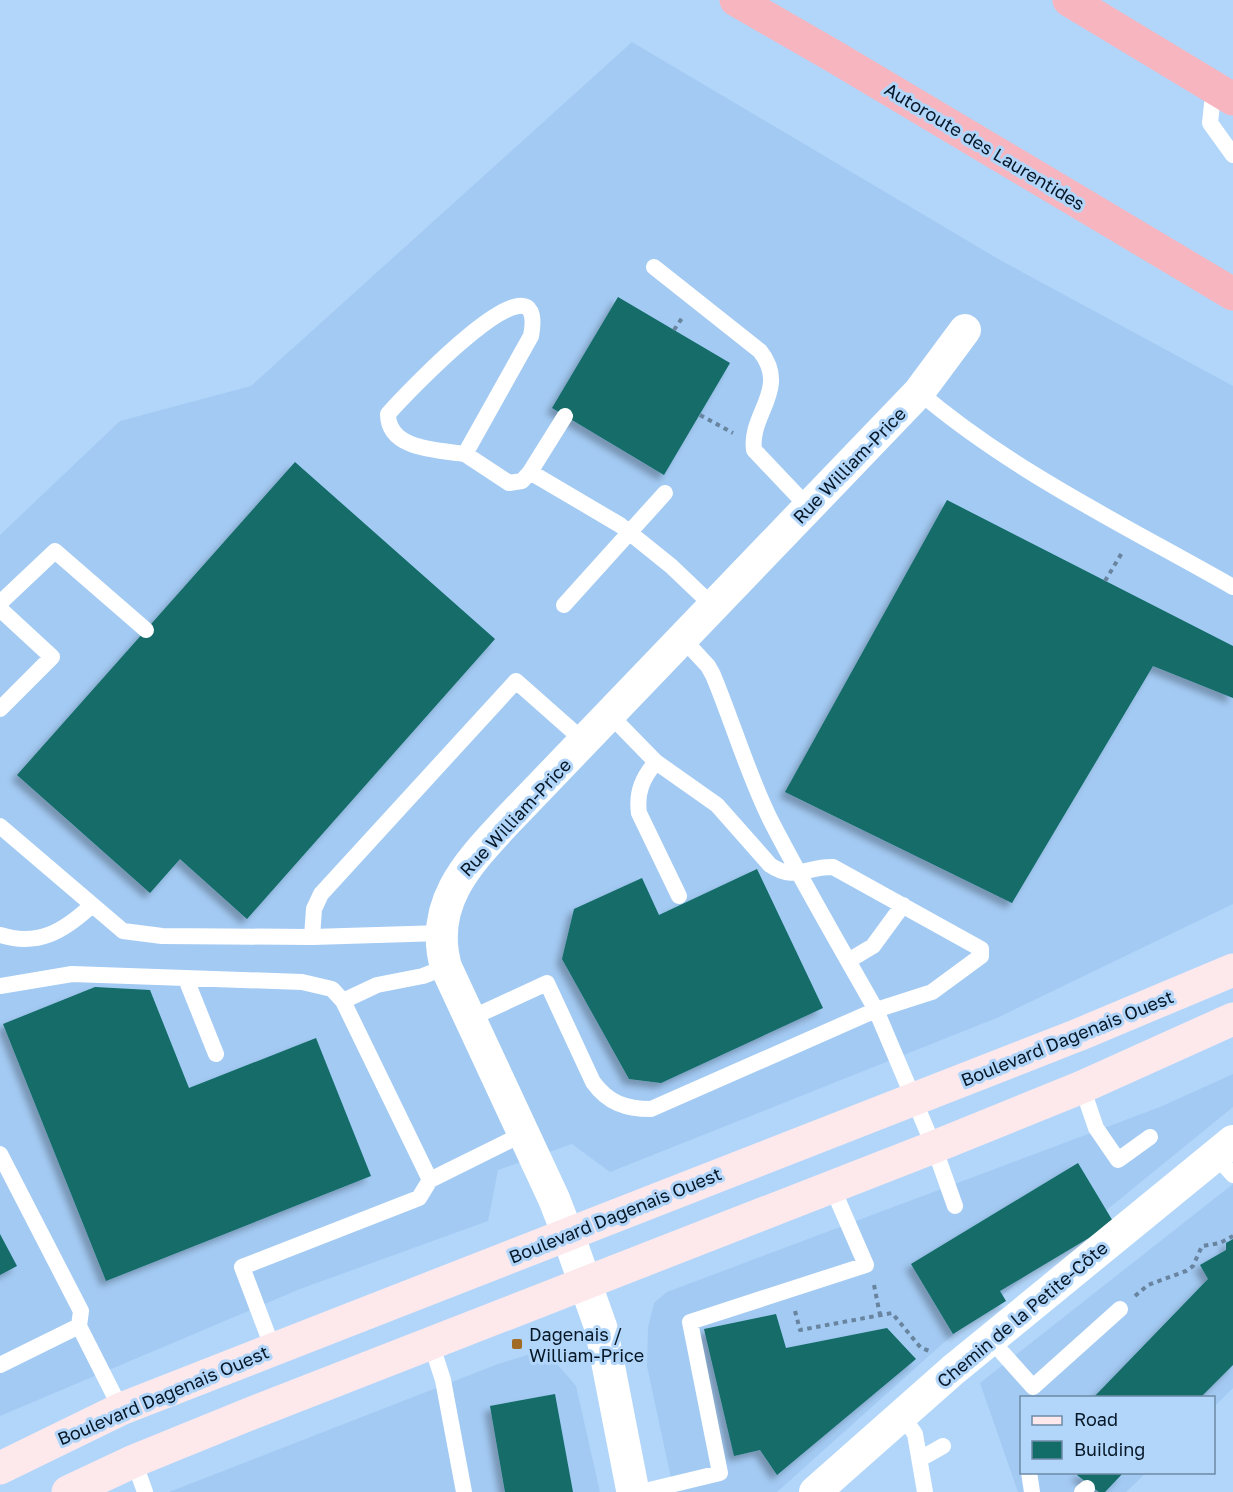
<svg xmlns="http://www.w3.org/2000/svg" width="1233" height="1492" font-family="'Golos Text',sans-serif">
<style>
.built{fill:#a3caf3}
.building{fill:#126c67;filter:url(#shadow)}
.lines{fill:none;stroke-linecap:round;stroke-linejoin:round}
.path{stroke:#68849f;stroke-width:4;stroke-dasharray:4.5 4.5;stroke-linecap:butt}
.service{stroke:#fff;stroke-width:16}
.minor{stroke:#fff;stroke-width:32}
.tertiary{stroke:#fff;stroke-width:33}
.secondary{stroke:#fde9ec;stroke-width:33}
.motorway{stroke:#f7b5bf;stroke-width:33}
.poi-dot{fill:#a16a25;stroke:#b2d6fa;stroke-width:2}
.labels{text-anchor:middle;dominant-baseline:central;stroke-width:6;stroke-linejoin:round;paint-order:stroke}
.street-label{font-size:18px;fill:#061727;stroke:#b2d6fa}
.poi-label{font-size:18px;fill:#061727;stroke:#b2d6fa;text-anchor:start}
</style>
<defs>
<filter id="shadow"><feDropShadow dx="-5.5" dy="5.5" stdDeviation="3" flood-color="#0004"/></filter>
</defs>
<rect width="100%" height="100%" fill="#b2d6fa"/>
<path class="built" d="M632,42L1000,260L1233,386V904L999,1017L610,1172L572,1144L498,1170L488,1221L300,1289L0,1416V535L120,421L251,386Z
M1233,1074V1107L941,1345L777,1492H674L647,1366L648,1328L654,1303L667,1292L1160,1107Z
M1233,1184V1388L1214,1407V1398H1022V1472L1146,1473L1126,1492H1018L980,1383Z
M534,1353L552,1358L576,1386L600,1492H169L498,1364Z"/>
<path class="building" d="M618,297L730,363L664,475L552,408Z
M295,462L495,639L247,919L180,859L150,893L17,775Z
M947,500L1233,646V698L1153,666L1012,903L785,792Z
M757,869L823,1008L661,1083L629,1079L562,959L574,909L642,878L659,915Z
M95,987L150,990L189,1088L316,1038L371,1176L106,1281L3,1024Z
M1078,1163L1114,1223L1000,1291L1006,1301L953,1334L911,1264Z
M0,1234L17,1266L0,1275Z
M1233,1239V1365L1200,1398H1093L1208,1279L1200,1265L1226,1250V1243Z
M776,1314L786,1348L887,1328L916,1359L777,1475L760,1450L734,1456L704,1329Z
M555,1394L573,1492H505L490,1406Z
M1080,1472H1124L1105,1492H1099L1077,1475Z"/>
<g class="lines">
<path class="path" d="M674,330L682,318
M700,415L733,433
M1105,581L1123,551
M874,1285L880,1315
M1135,1296L1148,1285L1186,1271L1193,1266L1202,1246L1220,1243L1233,1236
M795,1311L800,1330L892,1313L921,1348L930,1351"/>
<path class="service" d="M1220,91L1212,104L1210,123L1233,155
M654,267L760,351C790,389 749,414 754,450L809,508
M919,392C1013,472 1126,526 1233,587
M465,454C438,450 388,450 388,414C401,399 549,241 531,336L465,454L509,483L522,481L530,472L620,525L671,566L714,607
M530,472L565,416
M0,603L55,551L146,630
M564,605L665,493
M0,609L52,657L0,709
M611,716L656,762C643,777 636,792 639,813L679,896
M656,762L717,805L770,865C795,882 807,866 833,867L981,949V956L932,992L876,1010C841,948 804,885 771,821C748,775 733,723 713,675L708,666L683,639
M0,826L123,931L162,936L312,937
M442,933L312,937L314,909L321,894L516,681L585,742
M0,935C38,947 64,931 91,906
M848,961L873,946L903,905
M446,967L423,976L377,985L343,1001L430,1180L523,1134
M186,979L216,1054
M0,986L72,974L302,982L332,989L343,1001
M469,1019L547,983L593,1082C608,1103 626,1109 651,1109L876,1010L934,1147L955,1206
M1082,1087L1096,1128L1118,1160L1150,1137
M0,1154L81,1311L79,1326
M1215,1155L1233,1175
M990,1339L1033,1387L1120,1309
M431,1343L443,1380L464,1492
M273,1349L242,1267L419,1198L430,1180
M0,1365L79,1326L121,1409
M901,1414L915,1434L925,1492
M920,1459L943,1446
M134,1461L145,1492
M1029,1472L1032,1492
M641,1492L720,1473L690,1322L866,1265L832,1187
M1082,1492L1087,1488"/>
<path class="minor" d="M568,1235L554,1199L446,967C428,903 469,862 509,819L919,392L965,330
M815,1492L953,1370L1233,1141"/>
<path class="tertiary" d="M568,1235L601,1328L633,1492"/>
<path class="secondary" d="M0,1468L121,1409L1078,1035L1233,970
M68,1492L134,1461L247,1415L934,1147L1082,1087L1233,1019"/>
<path class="motorway" d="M736,0L835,57L1233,294
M1069,0L1233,99"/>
</g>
<rect class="poi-dot" x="511" y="1338" width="12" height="12" rx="3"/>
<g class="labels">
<g class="street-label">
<text transform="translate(985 146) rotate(31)">Autoroute des Laurentides</text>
<text transform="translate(849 465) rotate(-46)">Rue William-Price</text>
<text transform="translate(515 817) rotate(-47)">Rue William-Price</text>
<text transform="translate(1067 1038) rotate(-22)">Boulevard Dagenais Ouest</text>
<text transform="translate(615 1215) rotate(-22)">Boulevard Dagenais Ouest</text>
<text transform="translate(1022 1314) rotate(-40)">Chemin de la Petite-Côte</text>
<text transform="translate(163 1395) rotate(-23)">Boulevard Dagenais Ouest</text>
</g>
<g class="poi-label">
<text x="529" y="1334">Dagenais /<tspan x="529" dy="21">William-Price</tspan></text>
</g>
</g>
<rect x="1020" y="1396" width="195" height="78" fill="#b2d6fa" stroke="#6d8aa6" stroke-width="1.5"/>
<rect x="1032" y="1416" width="30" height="9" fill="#fde9ec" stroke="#6d8aa6" stroke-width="1.5"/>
<text x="1074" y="1426" font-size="18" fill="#061727">Road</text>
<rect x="1032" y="1441" width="30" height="18" fill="#126c67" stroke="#6d8aa6" stroke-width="1.5"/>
<text x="1074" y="1456" font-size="18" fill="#061727">Building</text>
</svg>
